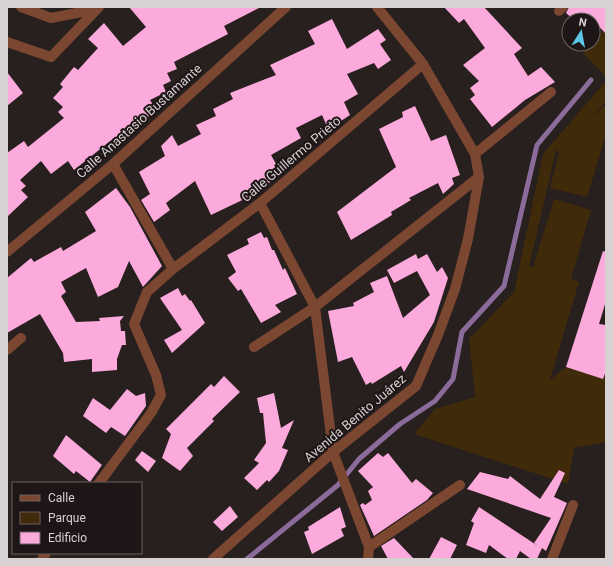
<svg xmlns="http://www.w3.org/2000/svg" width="613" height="566" font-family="Roboto,sans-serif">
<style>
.green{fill:#3f2a09}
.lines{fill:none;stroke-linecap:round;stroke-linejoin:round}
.stream{stroke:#8b6b9a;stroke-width:5}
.building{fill:#fca9dc}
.minor{stroke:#7b4731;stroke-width:10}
.labels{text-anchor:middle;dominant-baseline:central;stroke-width:4;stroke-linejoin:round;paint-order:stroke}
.street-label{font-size:13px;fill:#d7d1d1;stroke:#1e1516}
</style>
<rect width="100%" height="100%" fill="#281f1f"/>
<path class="green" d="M606,28V77L583,53Z
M606,81V102L587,122L606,104V135L587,197L550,188L559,152L556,150L529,267H533L554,199L591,210L571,279L579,282L550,380L566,367L603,379L606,371V442L574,448L568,484L414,434L435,409L475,397L469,339L514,292L543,154Z"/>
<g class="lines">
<path class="stream" d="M247,559L338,485L359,459L400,424L435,401L453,379L462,332L504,286L537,145L591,80"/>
</g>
<path class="building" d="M129,7H261L224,26L228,34L174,62L177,69L167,73L171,81L163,85L166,92L150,100L156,110L128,134L119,144L114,138L74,170L68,161L51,174L41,161L20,180L26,186L21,190L28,197L7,217V153L24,141L28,147L64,118L58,112L63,107L53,98L63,87L60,84L74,67L78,70L98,48L88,39L104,23L123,46L146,27Z
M444,7H484L522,48L514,54L528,76L541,67L555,82L525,100L492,127L470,99L475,95L470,88L479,81L463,65L485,48L464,19L459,23Z
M569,7H606V34L593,20H574L566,13Z
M332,19L347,49L378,29L386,40L380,44L391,60L378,69L374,63L347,74L358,94L344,102L350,115L338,123L336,121L326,124L322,115L296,128L301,138L271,155L276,164L274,165L279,174L259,192L211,215L195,181L166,203L170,210L154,222L141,200L150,194L139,172L165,156L161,146L172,135L178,146L201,134L196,125L216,116L213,109L233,99L230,93L276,75L270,65L315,44L308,31Z
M7,72L23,93L7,106Z
M415,106L431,141L446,135L460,175L452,178L454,184L443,194L438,183L409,198L411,200L391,212L392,215L351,240L337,212L396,167L379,129L403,117L402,112Z
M116,188L130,207L162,266L143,287L129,261L118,287L98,297L86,268L61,282L66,292L61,296L76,322L100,321L99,318L124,316L120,321L121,331H125L126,345H122L117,359V370L92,372V359L64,362L63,353L40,314L7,333V278L31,258L34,262L61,247L63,251L96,231L85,212Z
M261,232L264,238L267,237L272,250H274L283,270L285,268L297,294L275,305L281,312L261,323L241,289L238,291L228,278L236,272L227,255L249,244L247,239Z
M603,251L606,252V301L599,324L606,325V371L603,379L566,367Z
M416,254L418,259L427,254L437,272L442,267L448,278L434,322L404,372L401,366L372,384L371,382L366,385L352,357L338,362L328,311L354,306L353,303L374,292L370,283L387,276L403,318L430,295L417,271L394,283L387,270Z
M178,288L182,296L185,294L190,301L191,300L205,323L172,353L164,340L182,330L160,298Z
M224,376L240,392L212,419L214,421L187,448L193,456L180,471L162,458L171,434L166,429L211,384L214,387Z
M127,389L136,396L145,393L146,406L125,436L111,427L106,433L83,416L93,398L110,410Z
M274,393L281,428L294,420L282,448L288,450L279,471L269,482L267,480L257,490L244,478L259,463L254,460L266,443L263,413H260L257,398Z
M66,435L102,465L90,482L76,471L74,474L53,456Z
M142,451L156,461L148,472L135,460Z
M378,453L383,457L388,453L412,483L416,479L433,493L427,500L374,536L360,505L363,503L365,505L372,500L368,491L373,487L358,471Z
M559,470L565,473L554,497L567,503L546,551L542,548L537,559H531L520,551L516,559H508L489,545L486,553L466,545L474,523L471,521L479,507L538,546L534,543L551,518L467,489L480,472L508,479L510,476L540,499Z
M230,506L238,517L222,531L213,522Z
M340,507L346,527L341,529L344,536L312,554L304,532L309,530L308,527Z
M441,537L457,545L450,559H429Z
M394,538L414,559H388L381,546Z"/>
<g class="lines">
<path class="minor" d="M21,7L51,18L97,9
M559,11L563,7
M7,42L51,57L99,7
M475,154L551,92
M113,164L173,269
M260,203L315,307L333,452L369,547L368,559
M7,252L113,164L286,7
M254,347L315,307L479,177
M7,350L21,338
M99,483L151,413L161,395L156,375L134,324L147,292L173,269L260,203L423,64
M369,547L460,485
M42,559L46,553
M213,559L333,452L416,386L438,335L455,289L468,239L479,177L475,154L423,64L377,7
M552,559L573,505"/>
</g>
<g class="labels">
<g class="street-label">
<text transform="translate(139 121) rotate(-42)">Calle Anastasio Bustamante</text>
<text transform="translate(291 159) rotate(-40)">Calle Guillermo Prieto</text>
<text transform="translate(355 418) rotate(-40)">Avenida Benito Juárez</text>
</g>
</g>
<rect width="613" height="566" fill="none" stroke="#d7d1d1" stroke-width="16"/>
<rect x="12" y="482" width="130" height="72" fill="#1e1516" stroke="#686061"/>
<rect x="20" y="495" width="20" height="6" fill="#7b4731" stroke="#686061"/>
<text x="48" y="502" font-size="12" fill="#d7d1d1">Calle</text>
<rect x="20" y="512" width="20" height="12" fill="#3f2a09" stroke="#686061"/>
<text x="48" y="522" font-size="12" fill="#d7d1d1">Parque</text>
<rect x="20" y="532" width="20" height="12" fill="#fca9dc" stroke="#686061"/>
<text x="48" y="542" font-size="12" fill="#d7d1d1">Edificio</text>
<g transform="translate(581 32) rotate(11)"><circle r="19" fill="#1e1516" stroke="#686061"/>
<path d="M0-3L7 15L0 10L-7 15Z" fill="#5cc7e7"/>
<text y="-6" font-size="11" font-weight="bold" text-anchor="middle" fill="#d7d1d1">N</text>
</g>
</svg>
